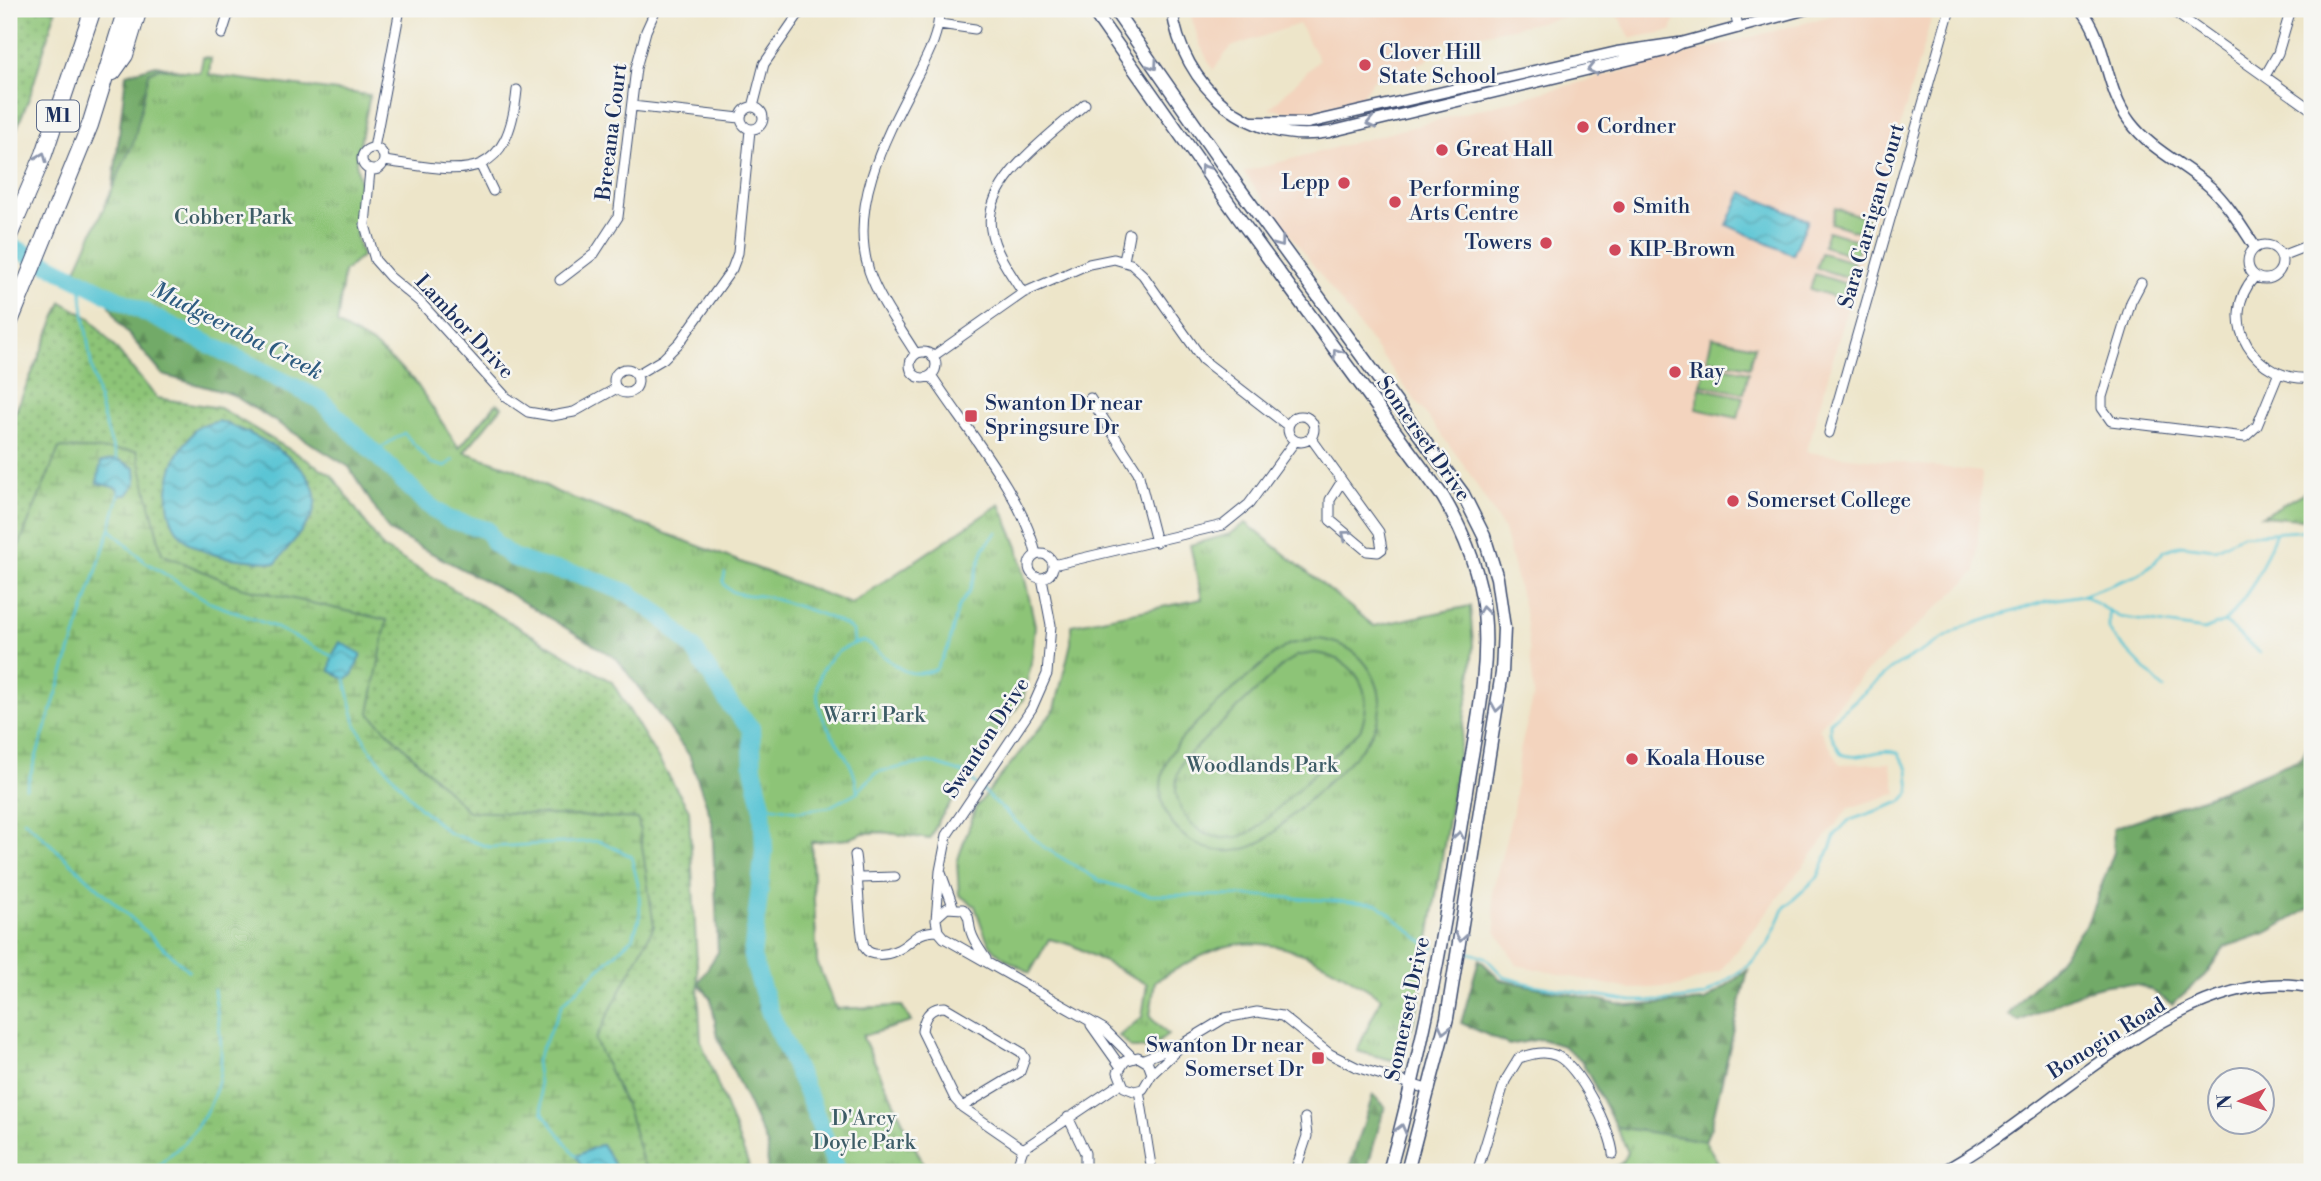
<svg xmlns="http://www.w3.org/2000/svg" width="2321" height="1181" font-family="'Libre Bodoni',serif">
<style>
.built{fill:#f3d4be}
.grass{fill:url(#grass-dots);stroke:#547a6a;stroke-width:2}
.forest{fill:url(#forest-firs);stroke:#466c63;stroke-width:2}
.wetland{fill:url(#wetland-marsh);stroke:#547a6a;stroke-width:2}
.park{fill:url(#park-tufts);stroke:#547a6a;stroke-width:2}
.garden{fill:#8dc477;stroke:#547a6a;stroke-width:2;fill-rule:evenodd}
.water{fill:url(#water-waves);stroke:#3a7a99;stroke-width:2}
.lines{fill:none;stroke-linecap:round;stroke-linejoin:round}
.stream{stroke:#59c4d4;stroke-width:2.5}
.river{stroke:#59c4d4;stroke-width:18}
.minor-casing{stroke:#3a4a6e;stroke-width:11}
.tertiary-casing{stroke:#3a4a6e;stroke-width:13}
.secondary-casing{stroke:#3a4a6e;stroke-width:15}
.motorway-casing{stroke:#3a4a6e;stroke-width:18}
.minor{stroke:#fff;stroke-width:9}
.tertiary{stroke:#fff;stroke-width:10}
.secondary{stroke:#fff;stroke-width:12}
.motorway{stroke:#fff;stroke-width:16}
.oneway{stroke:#8d97ae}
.poi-dot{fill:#d1495b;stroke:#f6f6f2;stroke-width:2.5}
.labels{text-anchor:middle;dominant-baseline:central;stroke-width:5;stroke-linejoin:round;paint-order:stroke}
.shield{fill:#f6f6f2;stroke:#5d6b8a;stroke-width:2}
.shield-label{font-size:19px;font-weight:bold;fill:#1b2f5e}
.poi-label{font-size:21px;fill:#1b2f5e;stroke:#f6f6f2;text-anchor:start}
.street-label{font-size:21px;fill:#1b2f5e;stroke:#f6f6f2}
.park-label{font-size:21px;fill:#3d5c66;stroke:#f6f6f2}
.water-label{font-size:23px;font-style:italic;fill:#2e5c81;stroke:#f6f6f2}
</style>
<defs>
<pattern id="grass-dots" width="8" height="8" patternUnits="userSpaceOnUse" patternTransform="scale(1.75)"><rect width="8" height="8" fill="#8dc477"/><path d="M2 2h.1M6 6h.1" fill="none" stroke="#72a065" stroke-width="1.8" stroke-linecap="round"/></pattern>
<pattern id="forest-firs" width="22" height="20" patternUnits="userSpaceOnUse" patternTransform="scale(1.75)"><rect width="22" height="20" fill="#72aa68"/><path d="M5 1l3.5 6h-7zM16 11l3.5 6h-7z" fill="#5d8b59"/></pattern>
<pattern id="wetland-marsh" width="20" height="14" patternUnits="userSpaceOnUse" patternTransform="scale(1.75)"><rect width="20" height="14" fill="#8dc477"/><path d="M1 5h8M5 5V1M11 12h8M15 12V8" fill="none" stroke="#72a065"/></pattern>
<pattern id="park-tufts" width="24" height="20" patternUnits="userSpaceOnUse" patternTransform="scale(1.75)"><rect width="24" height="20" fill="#8dc477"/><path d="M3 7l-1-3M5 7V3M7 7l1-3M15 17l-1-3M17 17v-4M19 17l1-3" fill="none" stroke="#72a065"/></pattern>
<pattern id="water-waves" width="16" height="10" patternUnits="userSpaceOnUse" patternTransform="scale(1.75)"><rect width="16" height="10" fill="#59c4d4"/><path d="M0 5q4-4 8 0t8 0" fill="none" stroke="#49a0af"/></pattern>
</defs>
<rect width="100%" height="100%" fill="#f6f6f2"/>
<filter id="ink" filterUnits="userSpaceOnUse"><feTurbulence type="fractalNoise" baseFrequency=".0143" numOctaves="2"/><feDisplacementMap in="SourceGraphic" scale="14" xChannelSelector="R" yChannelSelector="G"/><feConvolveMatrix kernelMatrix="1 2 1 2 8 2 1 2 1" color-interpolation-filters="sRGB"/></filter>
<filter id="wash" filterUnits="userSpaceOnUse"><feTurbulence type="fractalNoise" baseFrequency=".00686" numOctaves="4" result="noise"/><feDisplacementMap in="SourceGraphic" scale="28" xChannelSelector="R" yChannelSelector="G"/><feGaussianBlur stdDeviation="1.57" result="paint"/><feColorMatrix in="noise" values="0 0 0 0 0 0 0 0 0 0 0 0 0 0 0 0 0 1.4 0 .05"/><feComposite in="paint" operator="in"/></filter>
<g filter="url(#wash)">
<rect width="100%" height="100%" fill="#ede5c9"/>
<path class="built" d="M1189,9H1604L1443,42L1426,61L1373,80L1359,100L1296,113L1269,109L1319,60L1299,24L1231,47L1213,70L1200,45Z
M1604,9H1678L1671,31L1631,38L1619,18Z
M1856,9H1934L1806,452L1982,472L1976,572L1861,677L1819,728L1840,764L1890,763L1897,793L1849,808L1720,971L1680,986L1629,989L1517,965L1496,931L1492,893L1513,811L1520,751L1534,694L1526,617L1504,530L1464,465L1243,172Z"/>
<path class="grass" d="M9,9H56L30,96L9,147Z
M62,302L90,318L157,398L220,408L332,475L383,548L612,682L689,810L701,1041L749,1166V1172H9V427Z"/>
<path class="forest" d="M156,65L196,74L226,318L928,743L981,762L938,821L930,839L882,832L863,833L848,839L811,842L817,963L836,1009L902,1006L911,1022L862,1036L927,1172H767L768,1147L718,1038L711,999L698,983L718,952L712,821L689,755L617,659L508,593L389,531L349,467L231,394L163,375L119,323L88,263L107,238L126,74Z
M2312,735V907L2268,932L2225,947L2205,975L2172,1004C2164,1000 2157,993 2149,989C2104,971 2059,1004 2019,1021L2008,1015L2026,993L2050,971L2088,921L2114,852L2113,828L2208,796L2302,758Z
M1479,959L1501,980L1628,1006L1705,1001L1748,970L1711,1127L1705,1141L1616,1127L1581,1060L1563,1046L1541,1039L1509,1045L1461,1023Z
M1373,1095L1385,1106L1366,1172H1348Z"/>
<path class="wetland" d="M59,448L137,451L162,554L240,587L387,620L369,713L468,811L638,819L654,926L595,1040L628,1111L646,1172H9V570Z"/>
<path class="park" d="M203,57L211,58L209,75L370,95L356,162L360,182L356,235L362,256L344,272L337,324L374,345L414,380L459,448L497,403L502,407L464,452L515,469L557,492L851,604L1000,504L1018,547L1035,625L1032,659L1023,699L938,821L930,839L882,832L863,833L848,839L811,842L817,962L836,1009L902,1006L911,1022L862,1036L927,1172H838L809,1097L770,1013L752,957L764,851L762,805L753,768L751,728L731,706L693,648L660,615L628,593L581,575L540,567L512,557L494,543L486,530L448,519L427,504L319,399L73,276L134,141L149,73L159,68L200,73Z
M2312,488V520L2262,516Z
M1246,523L1374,626L1470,606L1473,645L1470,683C1456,766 1444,850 1430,933C1423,974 1421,1026 1395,1061L1357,1051L1381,998C1337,968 1279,932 1224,947C1200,954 1176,970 1155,981L1150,1017L1168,1035L1150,1048H1131L1119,1036L1142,1017L1147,984L1072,945L1049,939L1030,973C988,949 990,951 975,906L959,895L957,862L976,807L1055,709L1071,643V625L1202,599L1190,545L1230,534Z
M1616,1127L1705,1141L1724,1172H1597C1612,1166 1621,1170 1628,1152Z"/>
<path class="garden" d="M1835,208L1868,218L1863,233L1831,223Z
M1828,231L1861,241L1856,256L1823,246Z
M1821,253L1854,262L1849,278L1816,268Z
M1815,274L1847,284L1842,299L1810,289Z
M1712,337L1755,346L1750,367L1707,359Z
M1706,364L1749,372L1744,393L1701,385Z
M1700,388L1743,397L1738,418L1696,409Z
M1319,639C1340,642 1360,652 1371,672C1399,720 1358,754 1326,784C1308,801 1289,818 1271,835C1217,879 1139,827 1167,761C1180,730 1246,680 1273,655L1290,644ZM1314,653C1355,656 1377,693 1360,730L1255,830L1239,837L1222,838L1205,834L1191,824L1181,810L1176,793L1177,776L1183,760L1283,665L1297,656Z"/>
<path class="water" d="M1742,192L1808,220L1793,255L1727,225Z
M219,421C252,433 326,465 314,510C311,523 285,550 276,563C256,560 235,560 216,555C168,543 160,505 174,463C178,450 190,438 197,427Z
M117,459L135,468L136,483L127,495H119L117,488L97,483L101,462Z
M340,642L361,654L352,676L345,679L330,671L332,656Z
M602,1144L615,1166V1172H585L576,1156Z"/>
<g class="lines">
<path class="stream" d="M80,279C87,341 94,401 117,459
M374,452L404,433L431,463L445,467L453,460
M119,495L110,529L144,561L211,603L275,627L332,656
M725,573L723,582C731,599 752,593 767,597C788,603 838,617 853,631L854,643
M2083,595L2119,617L2204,630L2224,622L2235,611L2255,581L2275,535
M2109,610V629L2113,636L2164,689
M2224,622L2260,653
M345,679L356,724L370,749L419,807L449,833L489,847L599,841L631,856L639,888L640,916L633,937L563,1003L536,1061L543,1113L576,1156
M26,788L110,529
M857,790C855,758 831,741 821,713C809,676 828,649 864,641C890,656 900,684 936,669L948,648L958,608L970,590L984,548L997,532
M762,805L798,811L829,807L857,792L877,772L929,762L964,773L1042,846L1100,881L1148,895L1266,896L1378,904L1428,946L1435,947
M24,820L189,971
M1463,951L1485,957L1504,977L1534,985L1632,1001H1667L1704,996L1749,965L1768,944L1785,907L1818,877L1836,834L1848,821L1901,802L1910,792L1908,769L1898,753C1879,746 1861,762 1841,754L1830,732V722L1891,669L1963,627L2046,601L2083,595L2138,575L2154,563L2164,551L2181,545L2215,549L2242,535L2312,530
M153,1172C163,1159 177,1151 188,1138C231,1086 223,1052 214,990"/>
<path class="river" d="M9,245L319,399L427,504L448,519L487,530L494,543L512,557L540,567L581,575L628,593L660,615L693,648L731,706L751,728L753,768L762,805L764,851L752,957L770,1013L809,1097L838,1172"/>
</g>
</g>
<g filter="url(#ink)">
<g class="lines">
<defs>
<path id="minor" d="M277,9H280
M1735,9L1738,28
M2170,9L2312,110
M939,24L975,29
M222,34L230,9
M2265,76L2278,53L2291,9
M632,106L740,118
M741 118a11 11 0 1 1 22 0a11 11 0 1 1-22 0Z
M753,107L764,64L802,9
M362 159a11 11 0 1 1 22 0a11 11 0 1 1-22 0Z
M374,148L400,9
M384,161C460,171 507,188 517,90
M481,166L493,191
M370,170L365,225L375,260L390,277L420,302L506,397L528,412L552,416L574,412L617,388
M2248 262a17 17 0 1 1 34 0a17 17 0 1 1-34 0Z
M2281,256L2312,244
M1124,261L1129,234
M2255,276C2215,321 2256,383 2312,378
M560,280L594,254L618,217L636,68L646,31L656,9
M2141,283L2131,302L2102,397V408L2111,421L2245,437L2257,426L2278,375
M1023,293C1011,274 995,253 991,230C982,180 1053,134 1085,104
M910 365a13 13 0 1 1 26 0a13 13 0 1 1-26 0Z
M916,354C900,328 879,300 869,271C849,208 883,142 911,88C923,63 940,38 939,9
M932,357L1023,293L1089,264L1114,259L1131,264L1143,275L1203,360L1288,426
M614 381a12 12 0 1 1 24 0a12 12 0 1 1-24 0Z
M636,375L663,359L680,342L732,269L738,253L750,130
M931,375C964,426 1024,497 1036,554
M1090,398L1138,472L1156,542
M1288 429a13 13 0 1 1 26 0a13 13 0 1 1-26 0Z
M1829,433L1950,9
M1311,438L1379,532L1382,549L1378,552L1367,551L1330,520V500L1342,481
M1029 566a12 12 0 1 1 24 0a12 12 0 1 1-24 0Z
M1053,565L1223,525L1249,504L1295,441
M1042,578L1051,625L1047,674L1032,708L947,835L940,871L936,920L938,931L944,938L1104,1029L1132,1057
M855,855C858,872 860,941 865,948C870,957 887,955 895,951C913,944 913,931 938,931
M941,873L953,906
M860,878L895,877
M938,916L947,908L963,909C971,917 968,922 971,932C974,942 981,951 986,959
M1091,1025L1120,1066
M1144,1059L1182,1044L1225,1018L1257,1012L1282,1016L1330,1054L1356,1067L1430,1090
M1152,1074L1148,1063L1138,1057L1125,1061L1118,1072L1124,1087L1134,1091L1143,1089L1152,1074L1180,1047
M1139,1090L1152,1172
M962,1107L1020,1072L1025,1058L1021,1052L945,1007C930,1007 924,1016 922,1031L955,1099L962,1107L1023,1149
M1068,1117L1085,1153V1172
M1015,1172L1023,1149L1121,1083
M1295,1172L1307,1136L1305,1118
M1477,1172L1505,1081L1519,1058C1532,1054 1544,1050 1557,1056C1578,1065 1612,1131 1613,1154"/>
<path id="tertiary" d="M1172,9C1182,87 1250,147 1329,132L1665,51L1681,43L1807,9
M2081,9C2108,42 2104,88 2130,122C2151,150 2184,164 2210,187C2229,205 2241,226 2255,247
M1253,122L1308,123L1617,52L1679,43
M1941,1172C2044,1119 2187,959 2312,988"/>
<path id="secondary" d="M1092,9L1239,218L1443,497C1464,533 1480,571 1484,612C1490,672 1475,732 1466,791C1446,920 1424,1047 1389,1172
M1114,9L1239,188L1463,494L1484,536L1497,578L1504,628L1502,673L1447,1018L1407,1172"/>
<path id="motorway" d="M113,72L125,55L139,9
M9,236L44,154L93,9
M9,324L90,125L126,9"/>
</defs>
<use href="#minor" class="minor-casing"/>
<use href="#tertiary" class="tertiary-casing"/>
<use href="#secondary" class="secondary-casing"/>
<use href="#motorway" class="motorway-casing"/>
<use href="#minor" class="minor"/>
<use href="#tertiary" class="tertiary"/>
<use href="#secondary" class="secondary"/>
<use href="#motorway" class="motorway"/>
</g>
<defs><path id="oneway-chevron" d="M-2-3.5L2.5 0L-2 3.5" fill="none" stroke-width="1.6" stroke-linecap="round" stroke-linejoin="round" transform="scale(1.75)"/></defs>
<g class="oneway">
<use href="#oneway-chevron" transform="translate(1153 65) rotate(55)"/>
<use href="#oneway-chevron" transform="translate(1592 69) rotate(167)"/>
<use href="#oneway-chevron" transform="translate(1371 123) rotate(167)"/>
<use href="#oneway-chevron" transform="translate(42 157) rotate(-68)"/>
<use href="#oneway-chevron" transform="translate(1204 169) rotate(-125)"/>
<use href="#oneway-chevron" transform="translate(1280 243) rotate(53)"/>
<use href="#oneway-chevron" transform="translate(1337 353) rotate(-126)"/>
<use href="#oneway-chevron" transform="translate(1346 535) rotate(-142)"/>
<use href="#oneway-chevron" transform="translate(1483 611) rotate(-97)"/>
<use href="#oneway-chevron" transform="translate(1497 707) rotate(99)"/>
<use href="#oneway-chevron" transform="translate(1459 836) rotate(-81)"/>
<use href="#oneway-chevron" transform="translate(1461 937) rotate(99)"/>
<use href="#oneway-chevron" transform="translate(1444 1029) rotate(103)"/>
<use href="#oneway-chevron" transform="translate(1401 1129) rotate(-75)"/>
</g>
</g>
<g class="poi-dot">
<circle cx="1365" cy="65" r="7"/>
<circle cx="1583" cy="127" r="7"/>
<circle cx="1442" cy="150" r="7"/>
<circle cx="1344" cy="183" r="7"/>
<circle cx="1395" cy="202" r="7"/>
<circle cx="1619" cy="207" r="7"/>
<circle cx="1546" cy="243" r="7"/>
<circle cx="1615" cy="250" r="7"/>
<circle cx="1675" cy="372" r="7"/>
<rect x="964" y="409" width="14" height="14" rx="3.5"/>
<circle cx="1733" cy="501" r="7"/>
<circle cx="1632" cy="759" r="7"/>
<rect x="1311" y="1051" width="14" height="14" rx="3.5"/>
</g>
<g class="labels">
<rect class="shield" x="37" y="100.5" width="42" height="31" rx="5"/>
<g class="shield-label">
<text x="58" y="116">M1</text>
</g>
<g class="poi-label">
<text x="1379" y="53">Clover Hill<tspan x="1379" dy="24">State School</tspan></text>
<text x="1597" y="127">Cordner</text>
<text x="1456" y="150">Great Hall</text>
<text x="1330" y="183" text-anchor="end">Lepp</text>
<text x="1409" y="190">Performing<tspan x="1409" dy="24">Arts Centre</tspan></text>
<text x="1633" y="207">Smith</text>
<text x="1532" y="243" text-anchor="end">Towers</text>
<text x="1629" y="250">KIP-Brown</text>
<text x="1689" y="372">Ray</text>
<text x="985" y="404">Swanton Dr near<tspan x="985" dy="24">Springsure Dr</tspan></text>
<text x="1747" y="501">Somerset College</text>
<text x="1646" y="759">Koala House</text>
<text x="1304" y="1046" text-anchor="end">Swanton Dr near<tspan x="1304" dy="24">Somerset Dr</tspan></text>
</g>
<g class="street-label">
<text transform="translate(612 132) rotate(-83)">Breeana Court</text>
<text transform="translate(1872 216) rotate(-74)">Sara Carrigan Court</text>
<text transform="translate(464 327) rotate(47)">Lambor Drive</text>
<text transform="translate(1423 439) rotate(55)">Somerset Drive</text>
<text transform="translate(987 738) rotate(-57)">Swanton Drive</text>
<text transform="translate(1408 1009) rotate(-78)">Somerset Drive</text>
<text transform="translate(2107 1039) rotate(-32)">Bonogin Road</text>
</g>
<g class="park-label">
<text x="233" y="218">Cobber Park</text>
<text x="874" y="716">Warri Park</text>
<text x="1262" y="766">Woodlands Park</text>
<text x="864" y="1119">D'Arcy<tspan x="864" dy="24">Doyle Park</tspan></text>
</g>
<g class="water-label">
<text transform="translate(237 331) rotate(27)">Mudgeeraba Creek</text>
</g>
</g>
<rect width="2321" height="1181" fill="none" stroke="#f6f6f2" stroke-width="35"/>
<g transform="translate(2241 1101) rotate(267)"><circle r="33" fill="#f6f6f2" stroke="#9ea6b7" stroke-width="2"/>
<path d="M0-5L12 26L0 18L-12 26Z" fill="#d1495b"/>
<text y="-10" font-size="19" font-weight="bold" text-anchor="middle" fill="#1b2f5e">N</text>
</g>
</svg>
